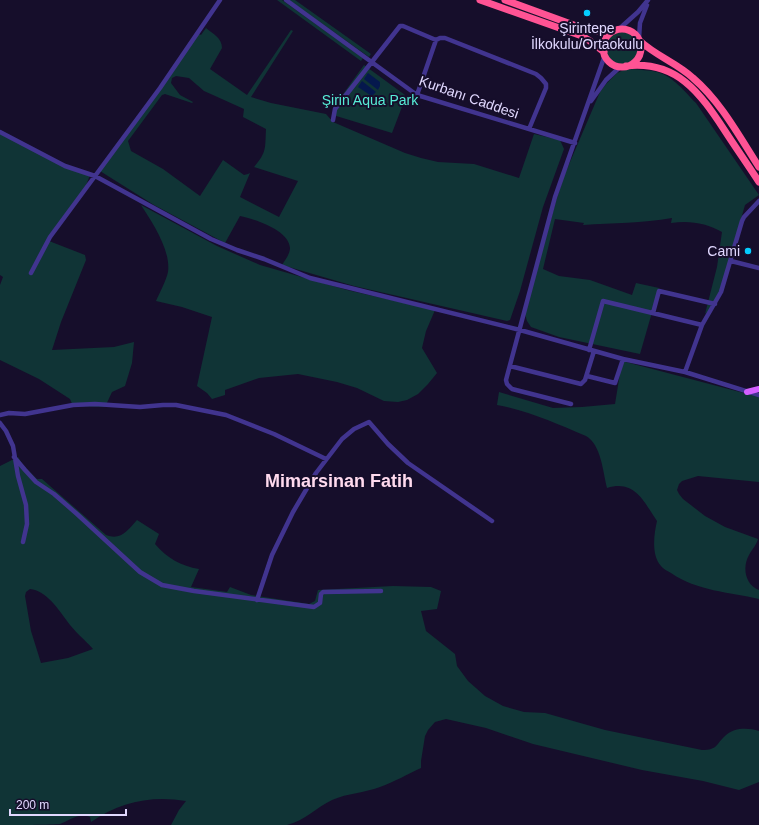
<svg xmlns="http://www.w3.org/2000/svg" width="759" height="825" font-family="Arial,sans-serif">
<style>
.green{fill:#103436;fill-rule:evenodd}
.water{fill:#05184d}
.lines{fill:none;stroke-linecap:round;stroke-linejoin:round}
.minor{stroke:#41348f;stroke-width:4.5}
.major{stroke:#d35fff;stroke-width:6}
.highway{stroke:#ff5394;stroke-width:7}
.poi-dot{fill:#04cdff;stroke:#160e2b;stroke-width:1.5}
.labels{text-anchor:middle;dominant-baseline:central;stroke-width:4;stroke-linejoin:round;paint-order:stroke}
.poi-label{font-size:14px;fill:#e1d8ff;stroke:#160e2b}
.street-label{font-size:14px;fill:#e1d8ff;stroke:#160e2b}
.park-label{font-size:14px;fill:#57ecd6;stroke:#160e2b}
.district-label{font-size:18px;font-weight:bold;fill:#ffdaee;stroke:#160e2b}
</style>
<rect width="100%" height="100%" fill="#160e2b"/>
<path class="green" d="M277,0H282L363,58L361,61Z
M289,0H295L371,54L369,57Z
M206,28C213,34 222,38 222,48L210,69L247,95L291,30L293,31L251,97L271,103L326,114L333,122L405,153L421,158L438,162L474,164L519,178L534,134L560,140L564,149L543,207L520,291L510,320L507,321L354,286L282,265C285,260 290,254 290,248C289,230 254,219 240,216L225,243L154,205L100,171L197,33L201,35ZM176,76L189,78L204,91L213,95L244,109L243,117L266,129C265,148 267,152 254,167L298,181L279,217L240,197L250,173L248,174L244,175L223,160L200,196L163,169L131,151L128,141L162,95L165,94L192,103L193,102L180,95L171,83L172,78Z
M606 48a16 16 0 1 1 32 0a16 16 0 1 1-32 0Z
M364,65L405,95V99L392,133L333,115V108Z
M631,69C640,70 649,70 657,72C673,76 685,92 696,103L759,195L745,205L733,247L723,286L709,310L705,314L717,267L722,232C707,223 689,220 671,223L672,218C642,223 613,223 583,225L584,223L555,219L543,269L559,276L590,280L632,295L636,283L659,288L640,354L559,337L531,327L527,321L525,314L556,201L564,176L600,92L606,84L617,73L624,70Z
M0,132L33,150L90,175L82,196L49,241L85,255L86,260L61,322L52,350L114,347L134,342L132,363L125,386L112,392L105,407L73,406L70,399L39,379L0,360V285L3,277L0,275Z
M141,205L217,246L260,265L347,290L435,310L426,331L422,348L437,373L428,384L418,394L407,400L398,402L384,401L357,388L337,382L298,374L259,378L225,390V395L212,399L207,393L197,386L212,317L182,307L156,301C160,292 166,281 168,272C171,250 152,222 141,205Z
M622,361L759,397V482L698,476L682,481L679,484L677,490L679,494L683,499L705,516L725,527L758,539C756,546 752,549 749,555C742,567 745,585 759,590V599C729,592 697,591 671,573C668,571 663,569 661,566C651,555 654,534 657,521C644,502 635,479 607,488C603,472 601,444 586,436C557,424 529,411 497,405L499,392L553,408L582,407L615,404Z
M18,457L23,465L37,479H42L106,535C121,541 128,530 137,520L159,534L155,544C167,558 181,566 199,569L191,587L227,592L230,587L251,595L309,604L315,601L318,590L393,586L431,587L441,591L437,609L421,611L426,631L455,654L457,666L468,681L485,696L503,706L524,712L545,713L605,730L702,750C718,750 716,744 725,736C735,727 748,728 759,731V782L739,790L703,781L642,770L533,744L486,728L446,719L435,722L428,730L425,736L421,761V768C408,774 394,782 380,787C364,793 348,793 332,800C317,807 304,821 287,825H171L179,810L186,801C152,795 119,802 91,822L90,817C79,812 70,820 60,824C55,825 10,825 0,825V466ZM30,589C46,590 59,610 67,621C74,631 85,640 93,649L68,658L41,663L31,631L25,596L26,592Z"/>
<path class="water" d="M368,73L380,82V86L378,90L364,79Z
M362,81L376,92L373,95H370L358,87Z"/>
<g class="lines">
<path class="minor" d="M286,0L417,95L575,143
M619,29L638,12L648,0
M639,38L640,23L647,5
M436,40L440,38H445L536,74L541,78L546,84V88L529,129
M591,101L606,80L620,67
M333,120L335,109L400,26H403L436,40L417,95
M0,132L65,166L95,176L211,239L237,250L264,259L310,278L520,330L623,359L685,372L759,395
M731,261L759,268
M31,273L50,237L160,88L220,0
M653,313L659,291L715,304
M589,350L603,301L702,325
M510,366L581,384L585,380L594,351
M685,372L702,325L721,292L742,221L744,217L759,201
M587,376L615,383L623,359
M571,404L512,389L507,384L506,380L555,197L605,55
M0,415L9,413L25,414L73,405L95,404L140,407L163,405H176L226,415L274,434L326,459
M0,423L6,431L13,446L18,476L26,505L27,524L23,542
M14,457L25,470L36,482L54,494L77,514L140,572L162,585L194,591L314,607L320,603L321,594L323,592L381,591
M257,600L272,555L293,512L316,473L342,439L354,429L369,422L388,444L408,463L492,521"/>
<path class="major" d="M747,392L759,389"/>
<path class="highway" d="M480,0L582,36L590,41L604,52
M505,0L582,28L597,31L613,30
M603 48a19 19 0 1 1 38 0a19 19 0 1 1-38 0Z
M640,41C656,56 677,63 693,78C721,102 739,136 759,167
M626,66C677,60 700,93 725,131C736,148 748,165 759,182"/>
</g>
<g class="poi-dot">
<circle cx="587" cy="13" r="4"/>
<circle cx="748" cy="251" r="4"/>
</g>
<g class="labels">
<g class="poi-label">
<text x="587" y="28">Şirintepe<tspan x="587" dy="16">İlkokulu/Ortaokulu</tspan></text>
<text x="740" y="251" text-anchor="end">Cami</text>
</g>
<g class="street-label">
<text transform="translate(469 97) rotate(19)">Kurbanı Caddesi</text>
</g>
<g class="park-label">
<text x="370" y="100">Şirin Aqua Park</text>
</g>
<g class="district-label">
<text x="339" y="481">Mimarsinan Fatih</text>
</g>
</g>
<path d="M10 809v6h116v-6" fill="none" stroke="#e1d8ff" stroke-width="2"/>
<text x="16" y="809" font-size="12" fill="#e1d8ff" stroke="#160e2b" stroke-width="3" paint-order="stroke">200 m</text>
</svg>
